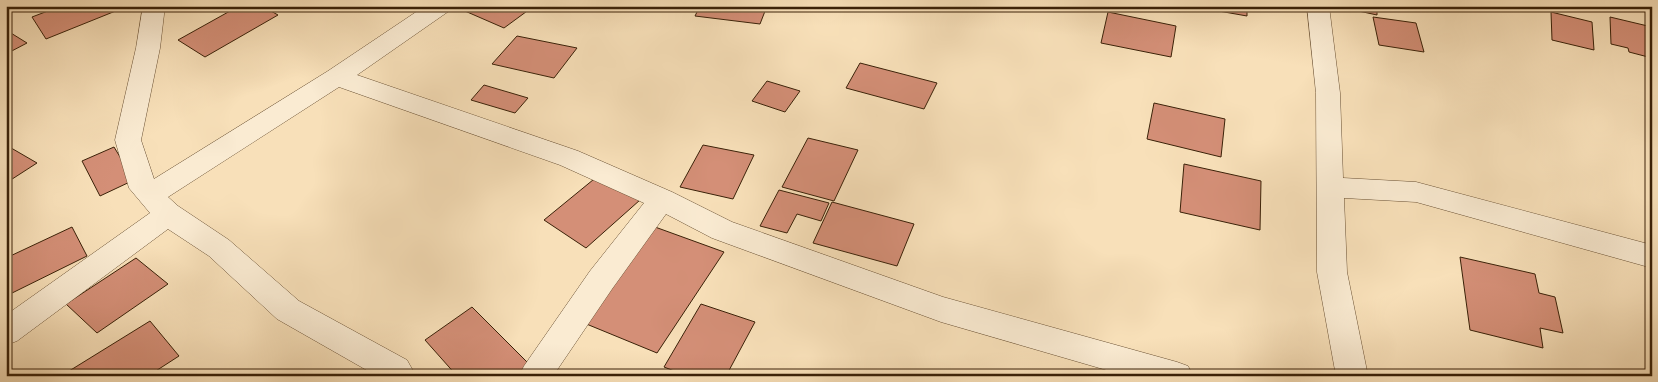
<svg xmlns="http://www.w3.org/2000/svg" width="1658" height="382" font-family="Vollkorn,serif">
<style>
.building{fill:#d48f77;stroke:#3a2108}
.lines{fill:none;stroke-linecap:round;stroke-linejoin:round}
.minor-casing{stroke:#6a5134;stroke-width:1}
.minor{fill:#faebd2;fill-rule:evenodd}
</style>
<rect width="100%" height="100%" fill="#f8e0b9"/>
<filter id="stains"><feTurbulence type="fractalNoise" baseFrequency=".004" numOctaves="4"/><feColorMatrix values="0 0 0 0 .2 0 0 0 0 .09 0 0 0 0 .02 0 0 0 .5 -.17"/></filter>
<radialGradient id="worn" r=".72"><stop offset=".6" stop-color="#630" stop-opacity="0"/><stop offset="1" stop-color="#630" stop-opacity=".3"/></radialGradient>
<path class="building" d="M61,6H128L46,39L32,17Z
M239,6H262L278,15L205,57L178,40Z
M461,6H534L504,28L458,8Z
M700,6H767L760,24L695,16Z
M1213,6H1247V16L1213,10Z
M1354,6H1377V15L1354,10Z
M1108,12L1176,26L1171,57L1101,43Z
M1551,12L1592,22L1594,50L1552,40Z
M1373,17L1416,23L1424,52L1379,45Z
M1610,17L1652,27V58L1629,52L1628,48L1611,44Z
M6,30L27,43L6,54Z
M517,36L577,48L554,78L492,64Z
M860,63L937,83L924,109L846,88Z
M767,81L800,91L785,112L752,101Z
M484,85L528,98L515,113L471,100Z
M1154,103L1225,119L1221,157L1147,139Z
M808,138L858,150L834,201L782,187Z
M6,145L37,163L6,183Z
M703,145L754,155L733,199L680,187Z
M114,147L134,180L100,196L82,161Z
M1184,164L1261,181L1260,230L1180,212Z
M599,175L640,200L586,248L544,220Z
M779,190L829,203L821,221L797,214L787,233L760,226Z
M832,202L914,224L897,266L813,243Z
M72,227L87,256L6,296V258Z
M655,227L724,252L657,353L584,323Z
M1460,257L1535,274L1539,293L1555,297L1563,333L1540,328L1543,348L1470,330Z
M136,258L168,284L97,333L66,304Z
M701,304L755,322L726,376H687L664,367Z
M472,307L532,367L521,376H457L425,340Z
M150,321L179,356L148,376H61Z"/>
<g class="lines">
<defs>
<path id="minor" d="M143,6H165L160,48L141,140L154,179L328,71L425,6H452L449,11L357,75L578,151L672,192L732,222L943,297L1177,362L1188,366L1193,376H1127L941,322L712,238L666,214L612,289L553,376H519L524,366L590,271L644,203L560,165L339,87L168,197L178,206L229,240L299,301L407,360L416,376H377L277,319L209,256L168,229L17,341L6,345V315L150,213L129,188L115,140L136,48Z
M1307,6H1329L1340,93L1343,178L1416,182L1652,245V268L1416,202L1344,198L1347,272L1368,376H1336L1317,272L1316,93Z"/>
</defs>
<use href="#minor" class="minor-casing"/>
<use href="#minor" class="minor"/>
</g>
<rect width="1658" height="382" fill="none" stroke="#f8e0b9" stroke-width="25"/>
<rect x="8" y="8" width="1643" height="367" fill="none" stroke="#3a2108" stroke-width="2.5"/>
<rect x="12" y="12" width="1633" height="357" fill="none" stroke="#3a2108"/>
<rect width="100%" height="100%" filter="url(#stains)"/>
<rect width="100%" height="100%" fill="url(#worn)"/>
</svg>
